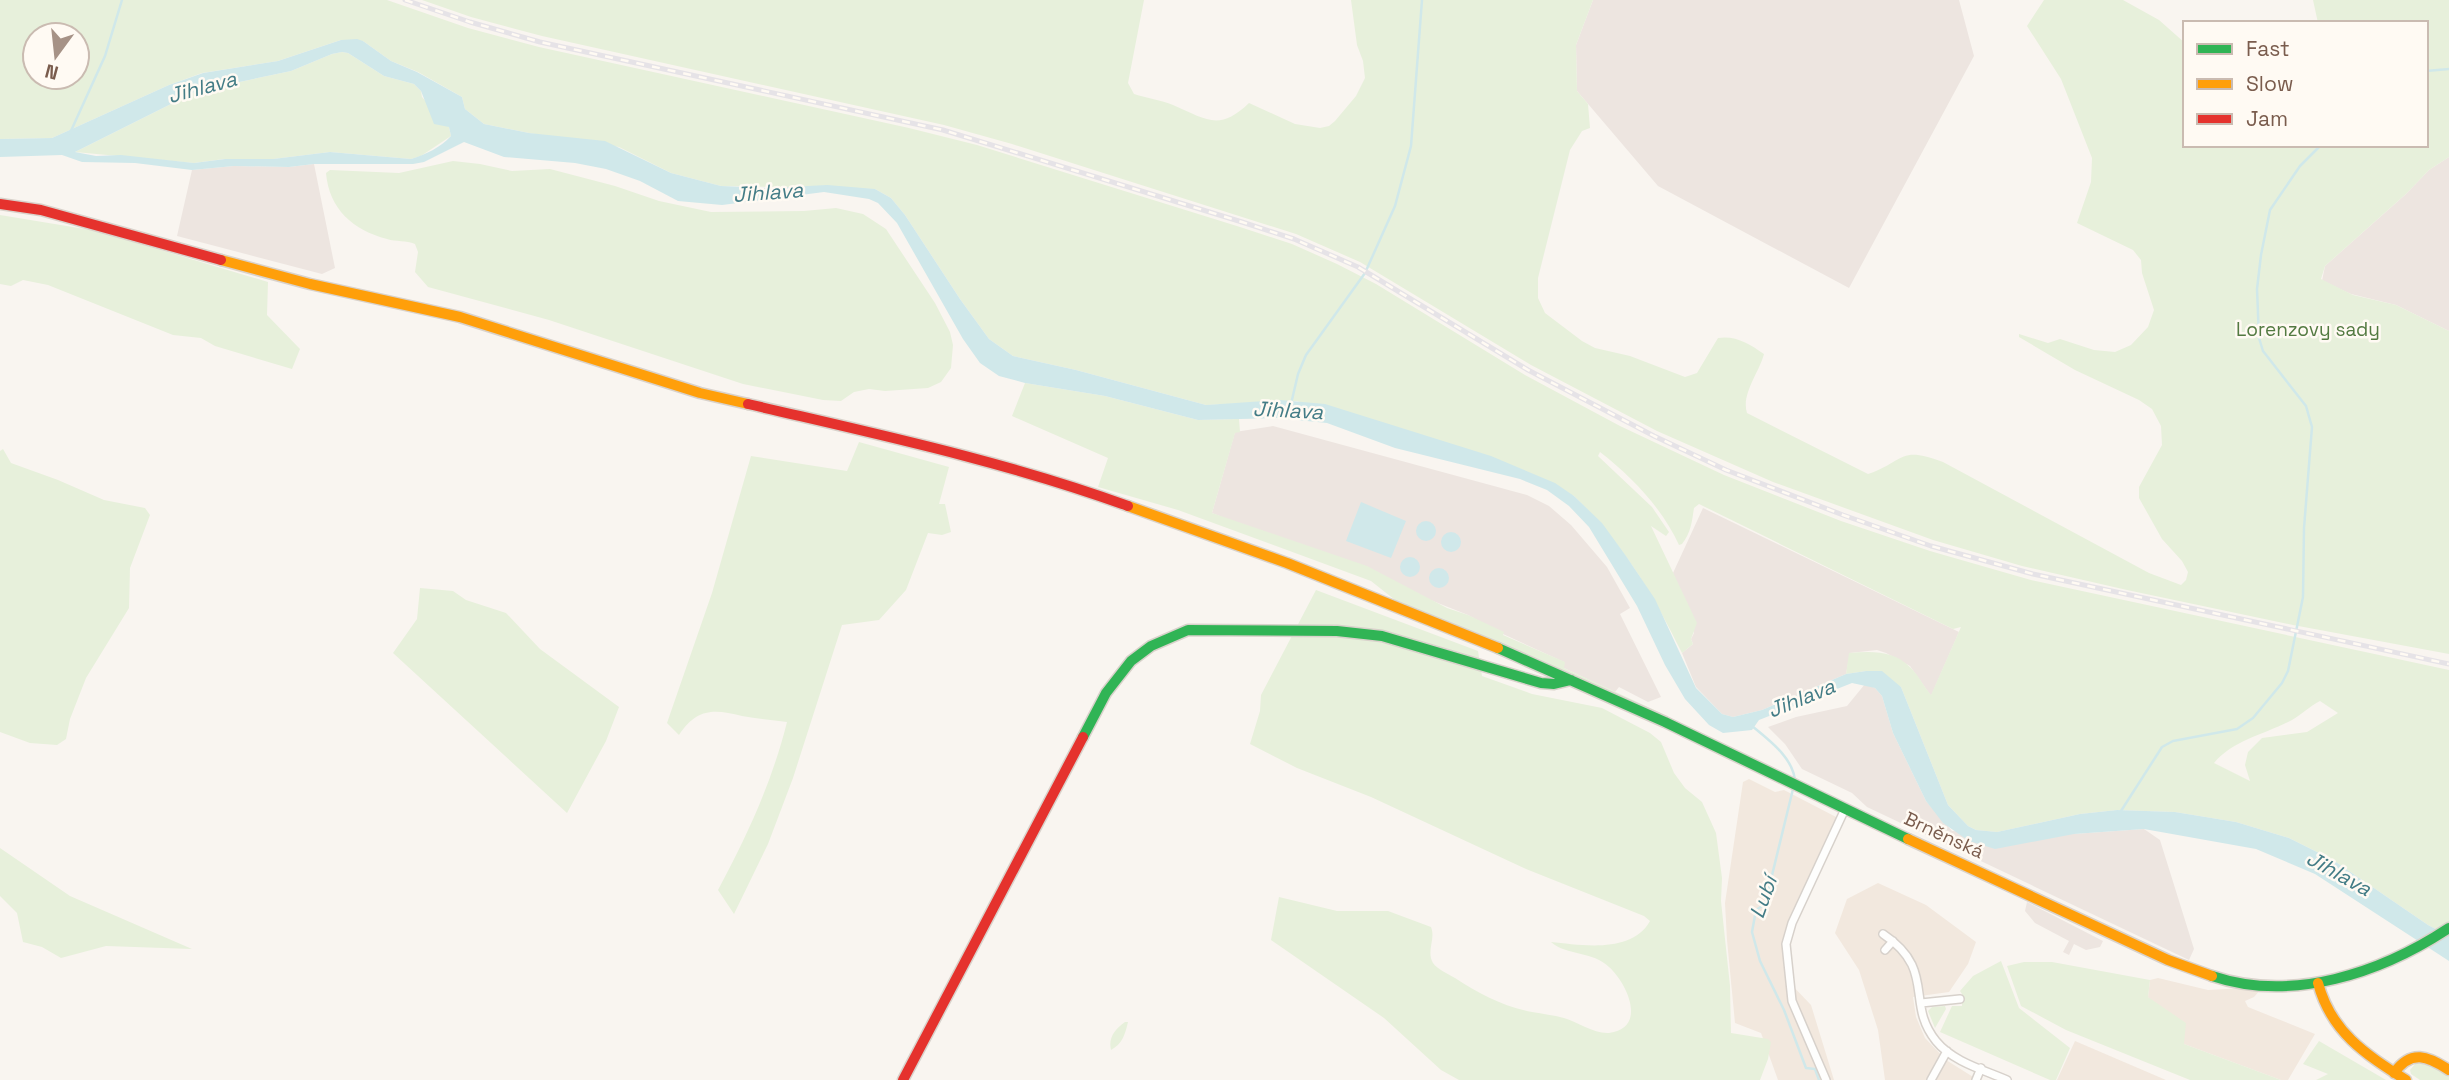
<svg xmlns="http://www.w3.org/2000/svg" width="2449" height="1080" font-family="'Space Grotesk',sans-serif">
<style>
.residential{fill:#f2e8de}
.industrial{fill:#ede5e0}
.green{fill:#e7f0db;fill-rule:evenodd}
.water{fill:#d0e8ea;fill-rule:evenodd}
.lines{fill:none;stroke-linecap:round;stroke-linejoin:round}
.stream{stroke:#d0e8ea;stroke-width:2.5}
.street-casing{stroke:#d7d1cb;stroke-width:10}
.fast-casing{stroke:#d9d2cb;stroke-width:13}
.slow-casing{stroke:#d9d2cb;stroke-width:13}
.jam-casing{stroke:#d9d2cb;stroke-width:13}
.street{stroke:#fefefd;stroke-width:7}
.fast{stroke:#30b455;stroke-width:10}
.slow{stroke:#ff9f0a;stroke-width:10}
.jam{stroke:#e5322d;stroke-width:10}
.rail-casing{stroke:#e6e3e7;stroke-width:5}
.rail{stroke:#fffaf3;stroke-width:2.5;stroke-dasharray:8;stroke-linecap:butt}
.labels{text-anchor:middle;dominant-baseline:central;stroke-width:5;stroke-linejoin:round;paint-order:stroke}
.park-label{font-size:19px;fill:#537a41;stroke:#fffaf3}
.street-label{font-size:19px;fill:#7a5c4d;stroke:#fffaf3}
.water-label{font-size:21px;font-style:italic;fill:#437c86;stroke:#fffaf3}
</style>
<rect width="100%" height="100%" fill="#f9f5f0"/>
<path class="residential" d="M1749,779L1775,792L1784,790L1838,818L1788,926L1787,980L1811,1005L1834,1080H1778L1761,1033L1735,1023L1727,940L1725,903L1743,782Z
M1878,883L1926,905L1976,942L1968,964L1949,992L1913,997L1916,1017L1925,1038L1946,1060L1978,1080H1885L1878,1030L1859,970L1835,933L1847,899Z
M2158,978L2208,990L2263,987L2254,997L2245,1001L2248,1007L2315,1034L2288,1080H2281L2184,1044L2148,997L2150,980Z
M2075,1041L2166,1080H2057Z"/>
<path class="industrial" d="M1593,0H1959L1974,56L1849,288L1658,186L1577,91L1576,45Z
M2449,157V331L2396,305L2351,294L2322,281L2325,266L2406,194L2429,170Z
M314,164L335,268L322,274L177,236L192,170L234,166L289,167Z
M1273,426L1527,495L1549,506L1571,525L1607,567L1630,608L1620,614L1661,697L1648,702L1619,687L1615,692L1564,668V662L1503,634L1468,615L1212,513L1235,432Z
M1703,508L1959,632L1931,696L1910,666L1886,653L1877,650L1850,653L1846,674L1762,710L1733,717L1722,714L1696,687L1682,653L1693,644L1691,639L1694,633L1673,573Z
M1865,684L1875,688L1882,696L1893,733L1926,801L1952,831L2074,834L2144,829L2160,840L2194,949L2189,960L1867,807L1852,793L1802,769L1785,744L1768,727L1796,717L1847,706Z
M2027,902L2103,941L2100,947L2086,950L2074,944L2069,955L2063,952L2069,941L2035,923L2025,911Z"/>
<path class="green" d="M0,0H387L468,28L539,47L909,128L977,145L1240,227L1292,244L1337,264L1376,284L1525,375L1620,426L1724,475L1841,521L1930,551L2031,580L2449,670V936L2428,925L2333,860L2289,838L2236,822L2175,812L2117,810L2080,814L1997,832L1976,830L1968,826L1948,805L1901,687L1866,671L1846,674L1849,653C1872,651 1894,650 1911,668C1919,676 1924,687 1931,695L1961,627L1953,629L1699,504L1694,508C1692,521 1691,533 1682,544L1679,545C1662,508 1632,477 1600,452L1598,456L1652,507L1669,532L1666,536L1651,526L1697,623L1691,639L1693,644L1682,653C1652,592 1623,544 1574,496L1297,401L1206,405L1076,370L1013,356L989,339L960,299L905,215L891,198L875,189L721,186L671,173L619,147L529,133L484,124L465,109L462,97L418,72L391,61L363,41L341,40L278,61L202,73L169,85L52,138L0,139ZM35,35H77V77H35ZM2320,701L2338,713L2307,732L2262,738L2248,752L2245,765L2250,781L2214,763C2233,740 2266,734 2292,720C2302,714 2310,706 2320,701Z
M422,0H1144L1128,83L1134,94C1147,98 1161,100 1173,105C1206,119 1219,132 1249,103L1295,124L1320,128L1329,126L1335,121L1356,96L1365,78L1363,61L1357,45L1351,0H1593L1576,45L1577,91L1588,104L1590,128L1582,131L1570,150L1538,278V298L1545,313L1582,341L1595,348L1630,356L1685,377L1697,373L1718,338C1735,335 1750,344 1764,354C1759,373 1741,394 1747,413L1868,474C1905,461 1899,445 1943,462L2149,573L2181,585L2186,580L2188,572L2182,561L2162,539L2139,498V487L2162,445L2161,426L2152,409L2139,400L2075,370L2019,337V334L2048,343L2060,339L2094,350L2115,352L2131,345L2148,327L2154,310L2142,273L2141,260L2133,250L2077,223L2091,182L2092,158L2061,79L2027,26L2044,0H2123L2159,20L2185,43V145H2426V23H2318L2313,0H2449V157L2429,170L2407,193L2325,266L2321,279L2353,295L2396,305L2449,331V654L2293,625L2127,590L2022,566L1933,540L1773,482L1657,431L1531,365L1360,262L1296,234L1012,144L944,125L542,36L471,17Z
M342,52L348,53L384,76L414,84L421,91L422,97L449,127L451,136L421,156L411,159L330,152L273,159H224L194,163L75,152L197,91L291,71L332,54Z
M453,161L480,164L512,171L550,169L615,186L659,201L711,212L804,211L836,208L863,214L886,229L935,303L950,332L953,345L951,368L941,382L928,388L885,391L869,389L854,392L841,401L823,400L743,384L549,320L428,287L415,272L418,252L415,244C406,240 396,242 387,239C353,230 329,209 326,173L330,170L399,173Z
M0,215L97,231L268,282L267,315L300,349L292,369L215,346L201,338L173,335L48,285L23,280L11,286L0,284Z
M1025,383L1105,396L1198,420L1239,419L1240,432L1235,433L1212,513L1367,566L1447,608L1468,615L1504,632L1503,635L1565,662L1564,668L1661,713L1658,714L1395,600L1371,581L1178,510L1098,487L1108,458L1012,416Z
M859,442L949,467L939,504H945L951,532L942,535L928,533L906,590L879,620L842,625L793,778L768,844L734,914L718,890C747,836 772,782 787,722C773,720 757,719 742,716C714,709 697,708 679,735L667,723L712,593L751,456L847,471Z
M3,449L11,463L58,480L104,500L145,508L150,515L130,568L129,608L86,678L70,719L66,739L57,745L30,743L0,732V451Z
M420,588L453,591L466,600L506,613L540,649L619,707L606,741L567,813L393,653L417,619Z
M1316,590L1478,651L1482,676L1532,694L1602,708L1650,733L1661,742L1674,773L1685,788L1702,802L1716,833L1722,878L1721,901L1730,986L1731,1033L1768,1039L1771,1042L1768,1059L1760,1080H1459L1441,1070L1384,1018L1271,940L1279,897L1337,911H1388L1431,927C1436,939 1426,951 1433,963C1437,969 1448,974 1455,978C1478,993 1504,1007 1532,1012C1543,1014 1553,1015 1564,1018C1578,1022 1594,1034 1609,1033C1648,1028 1627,983 1609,967C1593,951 1567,956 1551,942C1581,945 1632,954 1650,921L1644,916L1526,869L1371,797L1297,768L1250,744L1260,711L1261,695Z
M0,848L70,896L192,949L106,946L61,958L42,947L23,942L17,913L0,896Z
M2001,961L2019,1008L2070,1048L2056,1080H2050L1940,1032L1952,1006H1962V994L1960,991L1973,976Z
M2024,962H2052L2150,980L2148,997L2186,1023L2184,1044L2281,1080H2190L2066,1030L2021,1006L2007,966Z
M1945,1006L1946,1009L1935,1028L1928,1011L1932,1007Z
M1125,1022H1128C1125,1035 1122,1044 1111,1050C1108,1038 1115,1029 1125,1022Z
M2319,1041L2386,1080H2316L2328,1074L2303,1064Z
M2416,1063C2429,1064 2438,1069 2449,1077V1080H2420L2411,1074L2410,1070Z"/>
<path class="water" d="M357,39L363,41L391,61L417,72L462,97L465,109L484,124L529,133L605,141L671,173L721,186L770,188L827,185L875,189L891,198L905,215L960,299L989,339L1013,356L1076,370L1206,405L1280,400L1325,404L1491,456L1555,483L1574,496L1602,523L1626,556L1655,599L1696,688L1722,714L1733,717L1762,710L1846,674L1866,671H1882L1901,687L1948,805L1968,826L1976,830L1997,832L2080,814L2117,810L2175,812L2236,822L2289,838L2333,860L2428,925L2449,936V961L2315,874L2256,849L2144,829L2074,834L1995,849L1969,841L1943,823L1926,801L1893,733L1882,696L1875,688L1852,683L1759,720L1752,730L1723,733L1709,725L1685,699L1665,665L1637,606L1589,527L1569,506L1547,490L1520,479L1395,448L1327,423L1277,418L1198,420L1105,396L1025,383L999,376L980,363L963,339L897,223L878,203L869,199L824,192L722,205L678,201L640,181L606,169L575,163L504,157L464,142L424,162L413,164H314L289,167L234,166L192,170L135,163L82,162L62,155L0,157V139L52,138L169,85L203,73L278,61L341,40ZM342,52L348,53L384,76L414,84L421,91L434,124L449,127L451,136C441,147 425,155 411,159L330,152L273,159H225L194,163L121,155L96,156L75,152L197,91L291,71L332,54Z
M1361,502L1406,521L1391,558L1346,541Z
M1416 531a10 10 0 1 1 20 0a10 10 0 1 1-20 0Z
M1441 542a10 10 0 1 1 20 0a10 10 0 1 1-20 0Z
M1400 567a10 10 0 1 1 20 0a10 10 0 1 1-20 0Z
M1429 578a10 10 0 1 1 20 0a10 10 0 1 1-20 0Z"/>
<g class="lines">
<path class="stream" d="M2426,71L2449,69
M70,133L105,56L122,0
M1291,404L1298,374L1306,355L1365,273L1395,206L1411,146L1422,0
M1752,726C1769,740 1795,759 1795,783
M1793,789L1765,904L1756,910L1752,932L1760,961L1784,1010L1806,1068L1815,1069L1819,1080
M2121,811L2162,747L2173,741L2237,729L2253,718L2282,683L2288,671L2303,597L2304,528L2312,427L2306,406L2263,351L2259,338L2257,289L2261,255L2270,210L2300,166L2321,145"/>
<defs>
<path id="street" d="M1883,934C1937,970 1905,1003 1936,1041C1953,1062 1984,1070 2007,1080
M1885,950L1893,941
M1921,1003L1960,999
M1826,1080L1792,1001L1786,944L1792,923L1845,809
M1931,1080L1947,1051
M1976,1080L1981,1068"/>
<path id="fast" d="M1498,648L1665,722L1908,839
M1083,737L1106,693L1131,661L1151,646L1188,630L1337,631L1382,636L1541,683L1554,684L1571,680
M2212,976C2292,1003 2381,973 2449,928"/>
<path id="slow" d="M221,260L310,284L460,317L700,393L748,404
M1128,506L1287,563L1498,648
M1908,839L2168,960L2212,976
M2318,983C2331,1032 2365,1054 2406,1080
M2394,1073C2411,1049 2428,1056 2449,1070"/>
<path id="jam" d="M0,204L41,210L221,260
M748,404C876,434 1004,461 1128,506
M903,1080L1083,737"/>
</defs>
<use href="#street" class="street-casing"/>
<use href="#fast" class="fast-casing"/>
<use href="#slow" class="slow-casing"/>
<use href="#jam" class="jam-casing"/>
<use href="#street" class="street"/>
<use href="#fast" class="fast"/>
<use href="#slow" class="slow"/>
<use href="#jam" class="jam"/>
<defs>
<path id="rail" d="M405,0L470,22L540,42L943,130L1242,222L1294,239L1358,267L1528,370L1654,436L1726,470L1843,515L1931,546L2033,574L2449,664"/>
</defs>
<use href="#rail" class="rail-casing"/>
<use href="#rail" class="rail"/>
</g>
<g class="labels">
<g class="park-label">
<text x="2308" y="329">Lorenzovy sady</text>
</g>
<g class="street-label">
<text transform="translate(1944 835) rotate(25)">Brněnská</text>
</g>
<g class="water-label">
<text transform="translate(202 87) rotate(-15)">Jihlava</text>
<text transform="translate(768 192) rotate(-4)">Jihlava</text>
<text transform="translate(1288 410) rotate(3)">Jihlava</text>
<text transform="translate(1801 698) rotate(-22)">Jihlava</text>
<text transform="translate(2339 873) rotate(29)">Jihlava</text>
<text transform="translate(1763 897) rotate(-70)">Lubí</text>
</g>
</g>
<rect x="2183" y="21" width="245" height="126" fill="#fffaf3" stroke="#cabbb1" stroke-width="2"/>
<rect x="2197" y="44" width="35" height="10" fill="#30b455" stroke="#cabbb1" stroke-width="2"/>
<text x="2246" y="56" font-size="21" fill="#7a5c4d">Fast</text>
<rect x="2197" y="79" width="35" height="10" fill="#ff9f0a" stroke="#cabbb1" stroke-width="2"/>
<text x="2246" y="91" font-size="21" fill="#7a5c4d">Slow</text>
<rect x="2197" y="114" width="35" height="10" fill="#e5322d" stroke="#cabbb1" stroke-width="2"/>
<text x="2246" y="126" font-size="21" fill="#7a5c4d">Jam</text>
<g transform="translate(56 56) rotate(195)"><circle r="33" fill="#fffaf3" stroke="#cabbb1" stroke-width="2"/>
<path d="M0-5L12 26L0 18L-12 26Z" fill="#a69286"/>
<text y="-10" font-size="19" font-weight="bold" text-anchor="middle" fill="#7a5c4d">N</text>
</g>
</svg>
